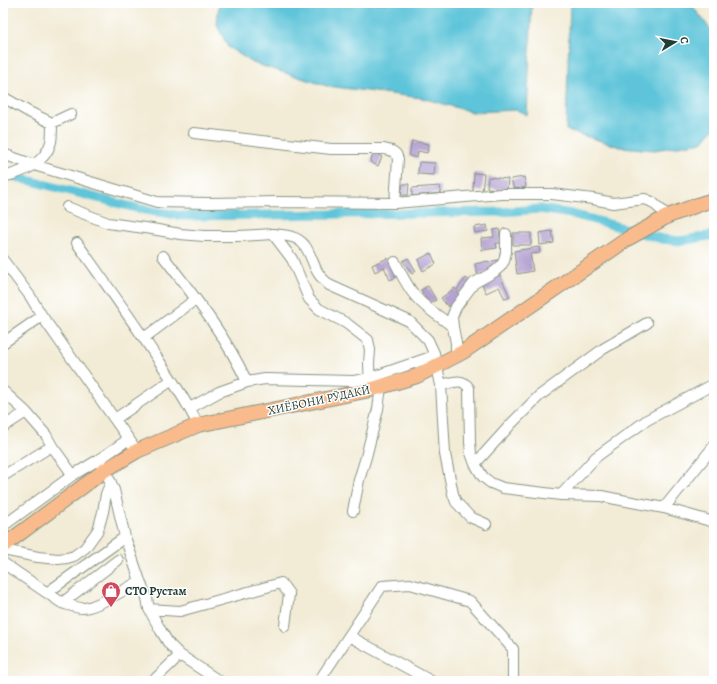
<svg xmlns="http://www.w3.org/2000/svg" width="717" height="684" font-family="Alegreya,serif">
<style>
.water{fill:#5dc4d9;stroke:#3e8086}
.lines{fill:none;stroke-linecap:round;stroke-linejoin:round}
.canal{stroke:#5dc4d9;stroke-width:9}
.building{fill:#b5a2d2}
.minor-casing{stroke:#889484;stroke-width:12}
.highway-casing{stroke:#889484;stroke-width:16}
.minor{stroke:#fff;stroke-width:10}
.highway{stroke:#fabb8c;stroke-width:14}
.labels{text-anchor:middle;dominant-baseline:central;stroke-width:3;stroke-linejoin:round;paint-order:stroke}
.street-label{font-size:12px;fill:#1f3d34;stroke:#fff}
.poi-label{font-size:12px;font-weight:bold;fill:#1f3d34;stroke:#fff;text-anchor:start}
</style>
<rect width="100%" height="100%" fill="#fff"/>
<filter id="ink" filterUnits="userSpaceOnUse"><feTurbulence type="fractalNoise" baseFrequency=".025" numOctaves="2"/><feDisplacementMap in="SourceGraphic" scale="8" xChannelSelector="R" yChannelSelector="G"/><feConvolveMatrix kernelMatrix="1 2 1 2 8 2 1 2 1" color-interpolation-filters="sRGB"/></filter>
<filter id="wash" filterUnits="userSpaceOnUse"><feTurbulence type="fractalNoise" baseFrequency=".012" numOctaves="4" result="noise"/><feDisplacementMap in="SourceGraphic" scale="16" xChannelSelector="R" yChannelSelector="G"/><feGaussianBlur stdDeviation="0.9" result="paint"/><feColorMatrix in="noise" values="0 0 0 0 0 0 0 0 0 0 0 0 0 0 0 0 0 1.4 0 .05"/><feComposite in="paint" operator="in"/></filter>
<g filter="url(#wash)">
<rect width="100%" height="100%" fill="#f2ebd5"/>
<path class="water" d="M219,3H532L527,115L517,110L472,112L422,98L327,86L253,63L228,47L217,25Z
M570,3H692V5L714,34V128L702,142L655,150L620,147L566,130Z"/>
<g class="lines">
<path class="canal" d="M8,175L140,209L183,216L500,212L540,209L572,214L631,230
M637,232L662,239L680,241L714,235"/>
</g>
<g id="blocks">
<path class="building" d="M412,141L429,144L427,153L418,151L417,158L409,156Z
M374,153L382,157L378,166L370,162Z
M419,162L435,163L434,175L418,174Z
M474,173L484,174L482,191H473Z
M488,177L508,179L507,190L487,188Z
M524,177L526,187L514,190L511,179Z
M403,184H409L408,195H401Z
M440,186L441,193L412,196V188Z
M487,225L488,231L475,233L474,227Z
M499,229L501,243H496L497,248L482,250L481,238L494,237L493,230Z
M552,231L554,243L540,245L539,233Z
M513,233H531V245H513Z
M539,247L540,253L530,254L533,271L517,274L514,251Z
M431,253L436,264L423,271L418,260Z
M388,258L396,277L390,280L384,267L375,272L372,265Z
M408,258L416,271L412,274L403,261Z
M498,260L499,265L490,267L491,272L478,275L475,264L488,261V262Z
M499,273L510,297L505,299L499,287L486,293L481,282Z
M466,278L473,283L464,295L457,289Z
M428,286L436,300L429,303L421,290Z
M455,288L461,297L448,307L441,298Z"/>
</g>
</g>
<g filter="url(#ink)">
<use href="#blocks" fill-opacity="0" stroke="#889484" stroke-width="1"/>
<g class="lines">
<defs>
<path id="minor" d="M3,97L29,112L52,123L71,114
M194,133L331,149H384L392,151L396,154L398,159L395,203
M3,154L34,165L157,202L207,203L277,202L395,203L501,194H552L593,199L613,203L645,199L652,202L668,216
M3,177C23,172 45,164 51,142C52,136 52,129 52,123
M67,207L108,223L152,229L180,234L204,236H239L273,234L292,259L309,299L319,309L346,323L368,340L370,350L369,363L370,390
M273,234C279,235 286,235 292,237C308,241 310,258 317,271C320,277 325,281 329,285L409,321L428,340L434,353L441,385L445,454L453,494L456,502L470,517L486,524
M77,243C103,280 130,317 155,355C171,378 186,400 198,425
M163,256C194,296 226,336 247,382
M3,260L30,296L42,316L137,451
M395,262C401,273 407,287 416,297C426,309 441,317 453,327
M144,338L196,299
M3,343L42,316
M456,356V343L453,327L452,317L456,307L474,283L494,272L500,267L504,261L506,252V234
M441,385C452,383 462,377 469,388L470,442L471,453L475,464L483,477L491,483L503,488L561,495L601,496L616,499L664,508L714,522
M3,391L26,412L46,435L52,446
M190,408L219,392L247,382L265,379L354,381L370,378L434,356
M115,419L172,380
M3,427L26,412
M98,460L129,439
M475,464L512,423L539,396L603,349L647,323
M3,476L52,446L73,475L98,460L105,470L114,490L125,537L140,581L147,598L149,609L161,631L169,644L180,655L219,681
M561,495L596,457L647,420L714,384
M664,508L714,446
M353,511L359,480L366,457L378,409L381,387
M3,526L73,475
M3,550L38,557L58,559L67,558L74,556L85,548L98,530L103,512L106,494L111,482
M3,563L62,603L118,560
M48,592L125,537
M62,603C69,605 76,608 83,608C96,608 127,588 140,581
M149,609L180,611L281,583L289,594L285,626
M349,636L431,681
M153,681L180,655
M319,681L382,586L410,584L470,601L513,649V679L511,681"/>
<path id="highway" d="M3,546L105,470L137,451L198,425L370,390L417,376L463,352L629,238L668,216L703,203L714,200"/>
</defs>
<use href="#minor" class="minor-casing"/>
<use href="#highway" class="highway-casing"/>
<use href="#minor" class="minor"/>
<use href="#highway" class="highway"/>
</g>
</g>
<defs>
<symbol id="shop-pin" viewBox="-11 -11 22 30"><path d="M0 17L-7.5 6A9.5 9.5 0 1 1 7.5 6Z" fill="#d1495b" stroke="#fff"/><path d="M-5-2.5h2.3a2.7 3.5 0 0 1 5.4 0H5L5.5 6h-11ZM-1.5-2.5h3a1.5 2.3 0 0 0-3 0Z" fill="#fff"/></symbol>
</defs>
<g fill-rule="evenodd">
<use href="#shop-pin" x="100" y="580" width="22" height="30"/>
</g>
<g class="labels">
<g class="street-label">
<text transform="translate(319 400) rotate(-12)">ХИЁБОНИ РӮДАКӢ</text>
</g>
<g class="poi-label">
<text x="125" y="591">СТО Рустам</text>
</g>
</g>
<rect width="717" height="684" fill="none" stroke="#fff" stroke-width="16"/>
<g transform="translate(675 42) rotate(80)" stroke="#ffffff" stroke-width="3" paint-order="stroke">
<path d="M0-3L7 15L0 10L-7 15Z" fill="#1f3d34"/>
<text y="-6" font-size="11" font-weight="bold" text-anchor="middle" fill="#1f3d34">С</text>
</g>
</svg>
